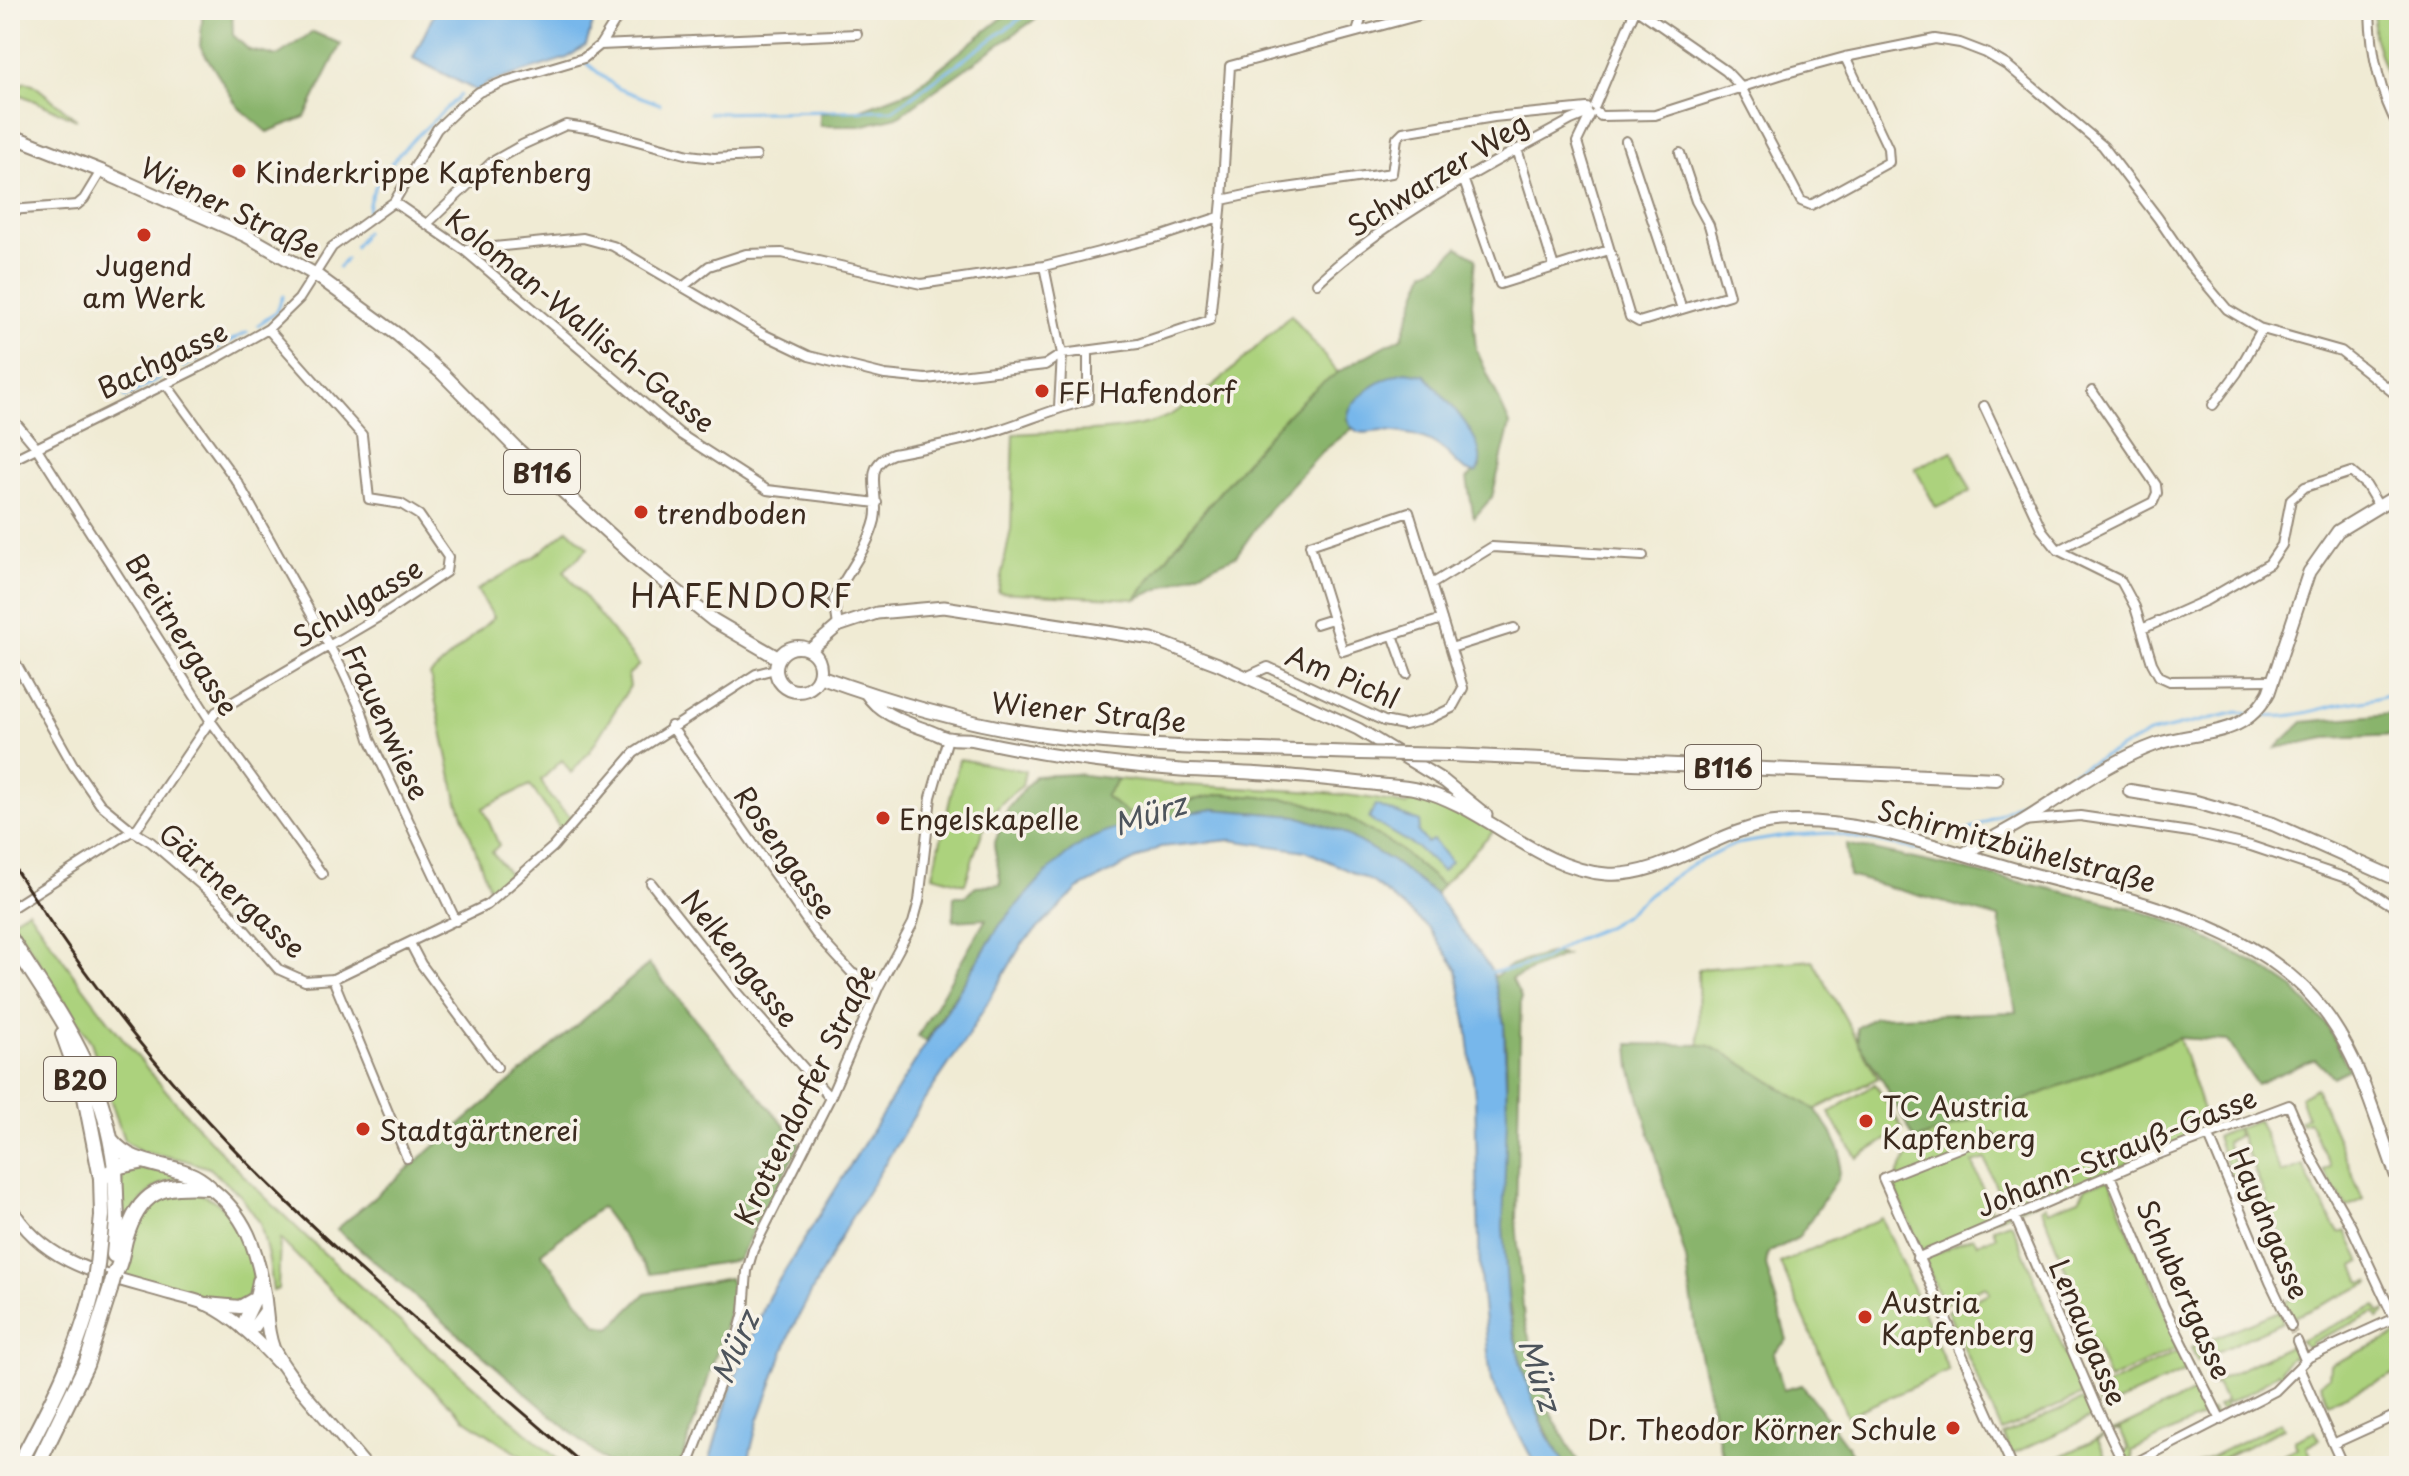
<svg xmlns="http://www.w3.org/2000/svg" width="2409" height="1476" font-family="'Playpen Sans',sans-serif">
<style>
.green{fill:#acd27d;stroke:#747e4e;stroke-width:2;fill-rule:evenodd}
.forest{fill:#89b46c;stroke:#626f45;stroke-width:2}
.water{fill:#77b7eb;stroke:#597084;stroke-width:2}
.lines{fill:none;stroke-linecap:round;stroke-linejoin:round}
.stream{stroke:#77b7eb;stroke-width:3}
.minor-tunnel{stroke:#ccc4b0;stroke-width:8;stroke-dasharray:8 4;stroke-linecap:butt}
.minor-casing{stroke:#968a79;stroke-width:12}
.secondary-casing{stroke:#968a79;stroke-width:15}
.primary-casing{stroke:#968a79;stroke-width:16}
.trunk-casing{stroke:#968a79;stroke-width:18}
.motorway-casing{stroke:#968a79;stroke-width:18}
.minor{stroke:#fff;stroke-width:8}
.secondary{stroke:#fff;stroke-width:11}
.primary{stroke:#fff;stroke-width:12}
.trunk{stroke:#fff;stroke-width:14}
.motorway{stroke:#fff;stroke-width:14}
.rail{stroke:#3b2a1e;stroke-width:3}
.primary-bridge-casing{stroke:#968a79;stroke-width:16;stroke-linecap:butt}
.motorway-bridge-casing{stroke:#968a79;stroke-width:18;stroke-linecap:butt}
.primary-bridge{stroke:#fff;stroke-width:12}
.motorway-bridge{stroke:#fff;stroke-width:14}
.poi-dot{fill:#c8321e;stroke:#f7f3e8;stroke-width:3}
.labels{text-anchor:middle;dominant-baseline:central;stroke-width:7;stroke-linejoin:round;paint-order:stroke}
.shield{fill:#f7f3e8;stroke:#73665b;stroke-width:2}
.shield-label{font-size:26px;font-weight:bold;fill:#3b2a1e}
.poi-label{font-size:28px;fill:#3b2a1e;stroke:#f7f3e8;text-anchor:start}
.street-label{font-size:28px;fill:#3b2a1e;stroke:#f7f3e8}
.water-label{font-size:30px;font-style:italic;fill:#4d545c;stroke:#f7f3e8}
.quarter-label{font-size:32px;letter-spacing:2px;fill:#3b2a1e;stroke:#f7f3e8}
</style>
<rect width="100%" height="100%" fill="#f7f3e8"/>
<filter id="ink" filterUnits="userSpaceOnUse"><feTurbulence type="fractalNoise" baseFrequency=".0125" numOctaves="2"/><feDisplacementMap in="SourceGraphic" scale="16" xChannelSelector="R" yChannelSelector="G"/><feConvolveMatrix kernelMatrix="1 2 1 2 8 2 1 2 1" color-interpolation-filters="sRGB"/></filter>
<filter id="wash" filterUnits="userSpaceOnUse"><feTurbulence type="fractalNoise" baseFrequency=".006" numOctaves="4" result="noise"/><feDisplacementMap in="SourceGraphic" scale="32" xChannelSelector="R" yChannelSelector="G"/><feGaussianBlur stdDeviation="1.8" result="paint"/><feColorMatrix in="noise" values="0 0 0 0 0 0 0 0 0 0 0 0 0 0 0 0 0 1.4 0 .05"/><feComposite in="paint" operator="in"/></filter>
<g filter="url(#wash)">
<rect width="100%" height="100%" fill="#f0ebd4"/>
<path class="green" d="M2374,10H2399V112L2374,36Z
M24,82L33,84L77,120L19,94L18,88Z
M1291,315L1339,374C1298,400 1268,436 1236,473C1201,513 1167,555 1136,599L998,592L1011,529L1014,434C1058,431 1107,434 1150,423C1197,410 1254,348 1291,315Z
M1952,451L1971,491L1936,508L1915,468Z
M568,529L588,548L564,571L639,665L628,675L630,686L590,751L571,773L562,760L541,780L550,797L573,820L562,831L530,785L483,808L499,845L492,852L510,875L491,893L456,796L430,675L494,617L477,590L537,555Z
M959,759L1025,771L1022,786C982,814 979,840 965,884L933,875Z
M1118,779C1214,792 1311,784 1407,805L1417,789L1498,826L1442,885L1399,849L1347,817L1297,800L1221,794L1128,814L1105,796Z
M28,910C97,1011 175,1108 263,1195C359,1290 464,1376 565,1466H537L466,1420L356,1316L280,1239L278,1289L273,1291L269,1260L260,1223L240,1195L209,1168L184,1160L141,1151L124,1140L91,1042L12,920Z
M1813,960L1878,1078L1810,1112L1699,1049L1698,969Z
M2179,1038L2210,1131L2084,1181L1922,1251L1893,1185L1915,1140L1995,1112ZM1985,1159L2004,1208L1992,1213L1973,1163Z
M1875,1084L1903,1129L1857,1158L1829,1113Z
M2316,1088L2363,1199L2347,1207L2323,1171L2331,1166L2309,1122L2302,1124L2300,1121L2307,1117L2300,1097Z
M2258,1120L2281,1173L2303,1165L2311,1184L2339,1233L2346,1231L2361,1262L2354,1266L2361,1283L2369,1281L2370,1283L2290,1319L2283,1303L2305,1293L2237,1128Z
M2235,1128L2238,1136L2226,1142L2243,1184L2235,1187L2216,1137Z
M135,1168L160,1171L186,1178C148,1181 143,1200 122,1228V1173L126,1170Z
M2105,1180L2111,1182L2130,1235L2181,1346L2109,1380L2041,1207L2045,1205L2048,1211L2079,1199L2086,1187Z
M186,1190C196,1193 206,1195 215,1201C240,1220 269,1273 244,1301L227,1303L123,1275C129,1249 135,1212 162,1198C169,1194 178,1192 186,1190Z
M1882,1218L1949,1371L1847,1416L1780,1263Z
M2009,1222L2012,1224L2082,1395L2002,1431L1947,1311L1990,1293L1986,1286L1943,1304L1925,1261L1927,1257L1973,1237L1977,1244L1996,1236L1993,1228Z
M2376,1306L2379,1313L2385,1310L2384,1314L2378,1318L2375,1313L2310,1343L2312,1347L2306,1348L2300,1341Z
M2279,1311L2283,1322L2197,1361L2191,1347Z
M2399,1334V1372L2328,1403L2320,1384L2329,1377L2330,1365Z
M2295,1343L2299,1357L2298,1360L2292,1356L2281,1369L2285,1375L2283,1377L2278,1372L2256,1389L2224,1405L2227,1411L2220,1410L2217,1406L2226,1401L2217,1384L2208,1385Z
M2183,1349L2192,1368L2101,1410L2093,1392Z
M2194,1392L2204,1412L2212,1410L2214,1414L2210,1421L2206,1415L2132,1451L2133,1459H2125L2121,1454L2129,1449L2120,1430L2111,1432Z
M2087,1398L2095,1416L2012,1454L2003,1435Z
M2281,1422L2284,1428L2207,1466H2192Z
M2314,1431L2319,1440L2306,1447L2315,1466H2266L2273,1463L2272,1457L2274,1455L2280,1456L2297,1448L2294,1440Z
M2105,1435L2098,1440L2107,1459L2116,1458L2117,1466L2112,1461L2103,1466H2041Z"/>
<path class="forest" d="M203,10H232L233,35L249,50L277,56L313,32L341,44L305,117L267,132L238,107L200,46Z
M1012,10H1048L897,117L860,126H820V113L860,110L912,90Z
M1458,247L1476,258L1472,303L1476,349L1510,424L1492,497L1474,518L1467,479L1480,467L1472,434L1442,397L1347,419L1353,428L1322,452L1270,508L1236,556L1136,599C1169,553 1205,509 1242,466C1263,441 1284,416 1309,394C1335,371 1371,353 1402,337L1425,271L1439,265Z
M2399,713V735L2326,738L2276,748L2303,722Z
M1076,774L1118,779L1105,796L1128,814L1221,794L1297,800L1347,817L1399,849L1442,885L1435,894L1392,861L1340,831L1297,816L1213,809L1000,925L926,1041L918,1036L986,919L953,921L954,896H966L976,886L1001,884L994,845L1008,808L1035,776Z
M1846,844L2047,888L2131,908L2179,924L2257,964L2294,989L2326,1024L2349,1069L2333,1077L2315,1059L2256,1084L2228,1041L2179,1038L1995,1112L1915,1140L1880,1076L1858,1043L1857,1028L1874,1017L2016,1012L1999,918L1849,876Z
M1551,953L1565,955L1512,979L1521,997L1516,1220L1524,1320L1551,1414L1580,1466H1566C1520,1393 1505,1313 1503,1227C1501,1160 1511,1093 1504,1026C1503,1010 1497,993 1493,978L1511,965Z
M649,964L800,1144L738,1260L651,1274L601,1207L541,1253L597,1325L611,1328L645,1294L729,1278L735,1295L680,1466H610L337,1229Z
M1629,1044L1707,1045L1728,1055L1816,1110L1831,1132L1841,1153L1838,1178L1798,1238L1768,1253L1766,1265L1787,1340L1774,1353L1783,1390L1802,1385L1846,1444L1859,1466H1729L1720,1446L1699,1350L1686,1259L1631,1068Z"/>
<path class="water" d="M436,10H590L595,17L586,45L567,58L488,83L477,91L413,58Z
M1406,372L1425,375C1442,396 1496,446 1476,473C1458,471 1452,453 1437,445C1422,435 1401,432 1383,431C1374,431 1361,436 1354,429C1329,407 1388,374 1406,372Z
M1375,805L1420,822L1418,832L1427,843L1433,840L1451,862L1442,871L1417,848L1369,819Z
M1213,809L1297,816L1340,831L1392,861L1435,894L1492,971L1504,1024L1507,1116L1503,1226L1509,1315L1523,1372L1545,1432L1566,1466H1536L1491,1381L1480,1276L1475,1096L1467,1026L1457,969L1429,928L1373,882L1306,851L1231,840L1160,847L1078,889L1022,944L966,1039L919,1108L847,1225L792,1329L758,1421L747,1466H708L732,1384L769,1296L1000,925C1025,896 1050,864 1083,843C1116,823 1175,816 1213,809Z"/>
<g class="lines">
<path class="stream" d="M584,61L617,88L660,104
M709,113L893,110L1024,16
M368,211C371,168 432,125 460,95
M355,247L365,232
M339,267L346,259
M258,325L275,313L283,296
M214,350L247,332
M183,367L198,359
M125,397L159,379
M2255,715C2285,720 2309,712 2337,705C2361,700 2377,701 2399,690
M1947,841L1986,822L2080,768L2151,733L2238,712L2248,714
M1491,972L1513,969L1543,960L1572,941L1606,927L1624,916L1650,893L1689,866L1736,844L1792,835L1831,833L1924,851L1934,850"/>
</g>
</g>
<g filter="url(#ink)">
<g class="lines">
<path class="minor-tunnel" d="M2291,1326L2297,1341"/>
<defs>
<path id="minor" d="M1638,10L1726,71L1741,87L1801,201L1811,205L1889,162L1888,148L1845,57
M2370,10C2371,51 2379,92 2399,128
M1357,32L1364,10
M600,45L857,34
M1595,106L1635,10
M1597,113L1601,116L1655,115L1783,74L1845,57L1935,39L1960,43L1986,53L2008,66L2103,146L2158,218L2190,265L2227,309L2259,328L2341,351L2399,397
M1590,115L1577,142L1630,317L1639,322L1729,295L1709,225L1696,201L1680,153
M1626,141L1682,309
M1517,149L1554,267
M1464,181L1500,284L1609,250
M1222,200L1265,191L1392,173L1397,138L1403,132L1494,117L1587,108
M394,202L464,250L680,434L767,490L877,503
M10,210L77,205L84,199L101,171
M428,223L492,162L522,145L566,125L593,129L689,155L714,158L756,156
M464,250L583,238L613,246L763,334L809,356L885,375L926,379L1045,365L1062,354L1138,344L1210,320L1222,200L1230,66L1439,10
M1044,266L1062,354L1059,407
M1317,283C1390,215 1484,168 1571,120L1588,113
M684,286L709,266L746,254L782,253L921,284L1044,266L1162,236L1219,217
M166,384L238,483L342,669L362,712L370,739L456,921
M2213,405L2237,373L2262,329
M1984,406L2042,530L2058,550L2121,581L2135,607L2152,663L2159,676L2170,681L2273,680
M10,416L36,447L210,720L322,874
M10,461L210,362L268,329L299,299L332,247L394,202L437,129L460,107L479,92L503,82L584,58L600,45L622,10
M2058,550L2153,502L2157,493L2156,485L2092,391
M1432,584L1492,547L1643,556
M1316,624L1332,619
M838,626L834,599C847,572 868,549 875,520C881,493 860,466 893,454C926,448 959,442 992,432C1025,422 1055,408 1088,400V351
M2142,629L2207,600L2269,564L2282,545L2291,499L2305,487L2351,472L2366,485L2378,505
M1393,635L1407,674
M1451,648L1514,628
M10,653L73,765L100,804L133,831L151,842L221,902L278,969L305,981L333,979L487,905L553,847L634,753L756,674L775,669
M1246,677L1268,667L1384,721L1404,725L1429,719L1452,708L1463,688L1409,512L1310,545L1343,651L1442,619
M671,726L816,934L852,973L879,986
M2023,821L2080,816L2190,832L2251,846L2352,880L2399,910
M651,883L738,993L830,1098
M10,909L138,827L216,712L380,616L446,572L448,557L419,515L401,504L369,499L362,435L268,329
M410,943L421,964L497,1067
M333,979L407,1158
M1989,1136L1883,1178L2012,1466
M2209,1136L2270,1282L2291,1326
M2110,1175L2164,1306L2221,1420
M2014,1215L2096,1406L2125,1466
M1917,1258L2154,1156L2289,1105L2313,1160L2351,1226L2394,1318
M2297,1341L2305,1360
M2299,1368L2343,1466
M2333,1444L2399,1414
M688,1466L736,1342L744,1312L747,1271L753,1250L830,1098L879,986L913,923L919,901L931,797L948,738
M2129,1466L2275,1391L2309,1357L2399,1316"/>
<path id="secondary" d="M810,650L838,626L877,613L944,607L1152,639L1218,664L1358,729L1444,781L1486,815
M866,693C880,716 909,723 932,732C938,734 943,738 949,738C957,740 965,738 974,740C1043,755 1112,765 1181,770C1213,772 1245,772 1277,775C1309,777 1341,781 1373,784C1387,786 1402,786 1416,789C1484,805 1535,868 1606,874C1664,879 1720,826 1780,822C1862,817 1940,849 2018,870C2112,896 2232,916 2305,989C2358,1042 2373,1115 2399,1183
M1963,854C1983,843 2003,833 2023,821C2067,794 2107,762 2157,744C2201,729 2244,740 2269,692L2309,572L2338,531L2399,494
M10,1206C45,1267 110,1276 171,1294C183,1297 196,1300 206,1304C234,1317 257,1340 277,1362
M289,1375L366,1466"/>
<path id="primary" d="M10,135L101,171L247,236L316,275L398,335L442,373L518,450L638,560L713,620L778,658
M776 669a22 22 0 1 1 44 0a22 22 0 1 1-44 0Z
M819,676C888,701 958,722 1031,733C1138,750 1252,749 1360,753
M1450,755L1996,779
M2130,791L2196,802L2273,824L2399,880
M209,1187C246,1214 257,1249 264,1293C267,1311 266,1330 273,1348C278,1359 286,1369 293,1379
M254,1301L245,1320L244,1329L254,1327L265,1312
M206,1304L240,1307L256,1298L259,1281"/>
<path id="trunk" d="M10,938C62,1020 102,1068 115,1168
M63,1034L84,1092L101,1178
M111,1140C137,1173 181,1159 209,1187"/>
<path id="motorway" d="M114,1255L117,1220L115,1168
M97,1265L102,1216L101,1178L120,1166L140,1162
M114,1275C121,1265 122,1252 125,1240C140,1190 161,1184 209,1187
M18,1466C49,1409 80,1349 94,1286
M37,1466L86,1365L110,1290"/>
</defs>
<use href="#minor" class="minor-casing"/>
<use href="#secondary" class="secondary-casing"/>
<use href="#primary" class="primary-casing"/>
<use href="#trunk" class="trunk-casing"/>
<use href="#motorway" class="motorway-casing"/>
<use href="#minor" class="minor"/>
<use href="#secondary" class="secondary"/>
<use href="#primary" class="primary"/>
<use href="#trunk" class="trunk"/>
<use href="#motorway" class="motorway"/>
<path class="rail" d="M10,861C65,947 124,1029 192,1104C311,1236 452,1350 585,1466"/>
<defs>
<path id="primary-bridge" d="M1360,753L1450,755"/>
<path id="motorway-bridge" d="M94,1286L97,1265
M110,1290L114,1275"/>
</defs>
<use href="#primary-bridge" class="primary-bridge-casing"/>
<use href="#motorway-bridge" class="motorway-bridge-casing"/>
<use href="#primary-bridge" class="primary-bridge"/>
<use href="#motorway-bridge" class="motorway-bridge"/>
</g>
</g>
<g class="poi-dot">
<circle cx="239" cy="171" r="8"/>
<circle cx="144" cy="235" r="8"/>
<circle cx="1042" cy="391" r="8"/>
<circle cx="641" cy="512" r="8"/>
<circle cx="883" cy="818" r="8"/>
<circle cx="1866" cy="1121" r="8"/>
<circle cx="363" cy="1129" r="8"/>
<circle cx="1865" cy="1317" r="8"/>
<circle cx="1953" cy="1428" r="8"/>
</g>
<g class="labels">
<g class="shield">
<rect x="504" y="450" width="76" height="44" rx="6"/>
<rect x="1685" y="745" width="76" height="44" rx="6"/>
<rect x="44" y="1057" width="72" height="44" rx="6"/>
</g>
<g class="shield-label">
<text x="542" y="472">B116</text>
<text x="1723" y="767">B116</text>
<text x="80" y="1079">B20</text>
</g>
<g class="poi-label">
<text x="255" y="171">Kinderkrippe Kapfenberg</text>
<text x="144" y="264" text-anchor="middle">Jugend<tspan x="144" dy="32">am Werk</tspan></text>
<text x="1058" y="391">FF Hafendorf</text>
<text x="657" y="512">trendboden</text>
<text x="899" y="818">Engelskapelle</text>
<text x="1882" y="1105">TC Austria<tspan x="1882" dy="32">Kapfenberg</tspan></text>
<text x="379" y="1129">Stadtgärtnerei</text>
<text x="1881" y="1301">Austria<tspan x="1881" dy="32">Kapfenberg</tspan></text>
<text x="1937" y="1428" text-anchor="end">Dr. Theodor Körner Schule</text>
</g>
<g class="street-label">
<text transform="translate(1437 174) rotate(-32)">Schwarzer Weg</text>
<text transform="translate(231 207) rotate(26)">Wiener Straße</text>
<text transform="translate(581 320) rotate(39)">Koloman-Wallisch-Gasse</text>
<text transform="translate(162 359) rotate(-26)">Bachgasse</text>
<text transform="translate(357 602) rotate(-31)">Schulgasse</text>
<text transform="translate(183 634) rotate(58)">Breitnergasse</text>
<text transform="translate(1343 676) rotate(23)">Am Pichl</text>
<text transform="translate(1089 711) rotate(6)">Wiener Straße</text>
<text transform="translate(387 722) rotate(65)">Frauenwiese</text>
<text transform="translate(2017 845) rotate(15)">Schirmitzbühelstraße</text>
<text transform="translate(786 852) rotate(55)">Rosengasse</text>
<text transform="translate(233 890) rotate(42)">Gärtnergasse</text>
<text transform="translate(741 958) rotate(51)">Nelkengasse</text>
<text transform="translate(804 1094) rotate(-64)">Krottendorfer Straße</text>
<text transform="translate(2116 1151) rotate(-22)">Johann-Strauß-Gasse</text>
<text transform="translate(2270 1223) rotate(67)">Haydngasse</text>
<text transform="translate(2185 1289) rotate(66)">Schubertgasse</text>
<text transform="translate(2089 1332) rotate(67)">Lenaugasse</text>
</g>
<g class="water-label">
<text transform="translate(1149 813) rotate(-18)">Mürz</text>
<text transform="translate(734 1347) rotate(-67)">Mürz</text>
<text transform="translate(1541 1374) rotate(72)">Mürz</text>
</g>
<g class="quarter-label">
<text x="742" y="595">HAFENDORF</text>
</g>
</g>
<rect width="2409" height="1476" fill="none" stroke="#f7f3e8" stroke-width="40"/>
</svg>
